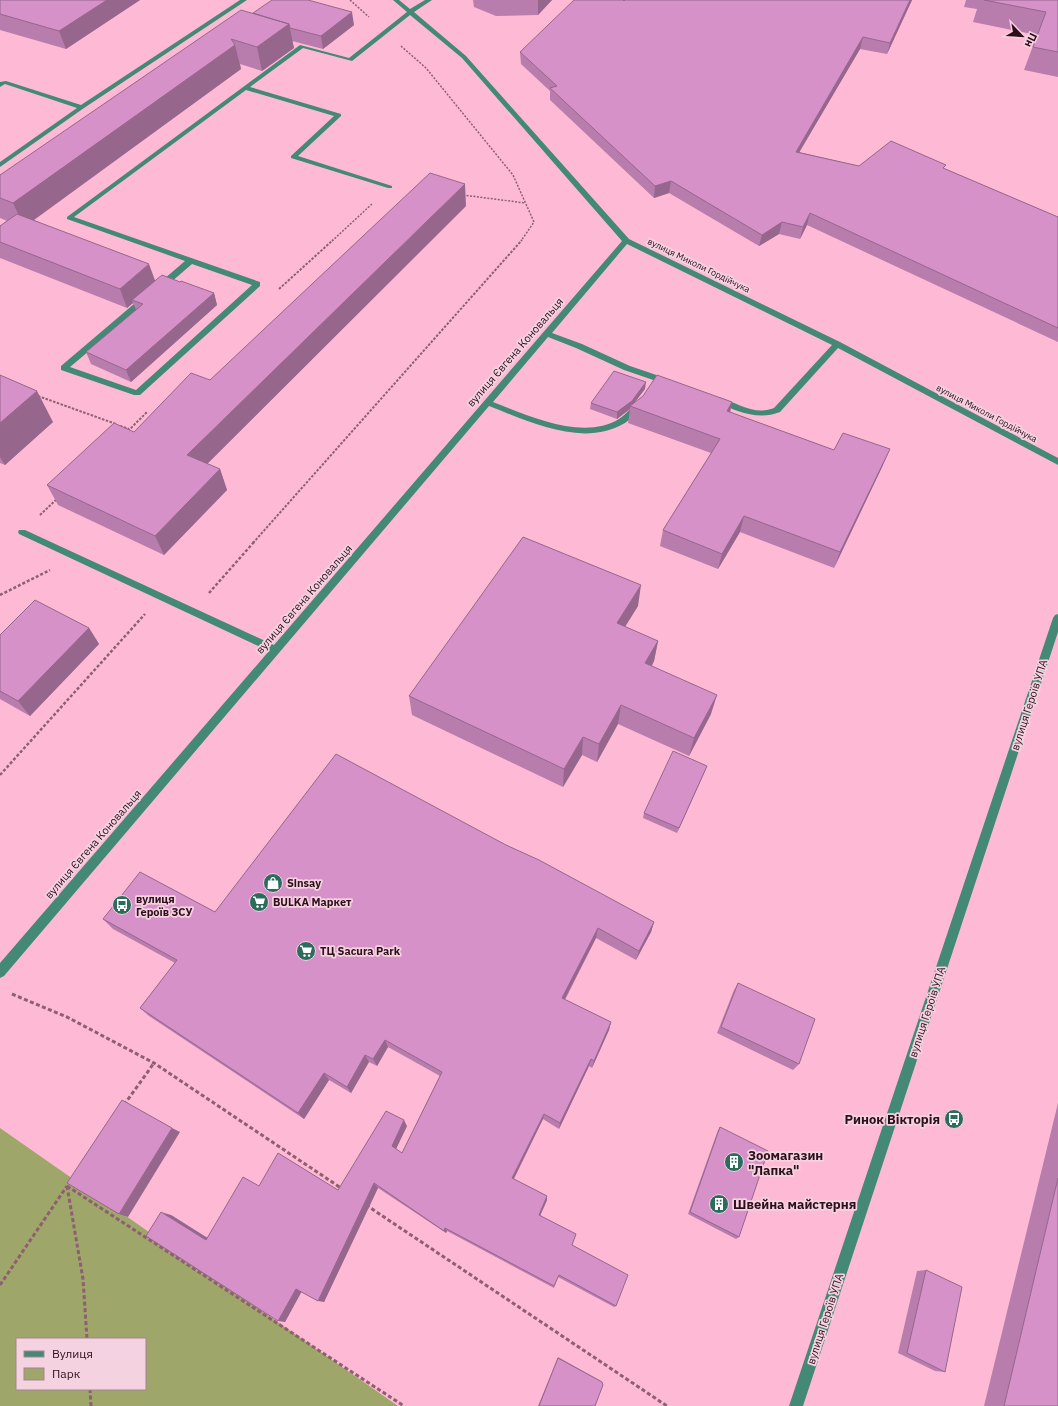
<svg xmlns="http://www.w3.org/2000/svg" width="1058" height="1406" font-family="'IBM Plex Sans',sans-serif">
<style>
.green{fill:#9fa66a;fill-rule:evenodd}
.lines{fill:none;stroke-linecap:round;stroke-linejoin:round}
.path-far3{stroke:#8e5e71;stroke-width:1.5;stroke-dasharray:2 1.5;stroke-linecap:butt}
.path-far2{stroke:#8e5e71;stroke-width:2;stroke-dasharray:2.5 1.5;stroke-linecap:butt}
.path-far1{stroke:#8e5e71;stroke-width:2.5;stroke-dasharray:3 2;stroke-linecap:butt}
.path{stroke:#8e5e71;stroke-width:3;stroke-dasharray:4 2.5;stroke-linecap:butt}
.minor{fill:#438976;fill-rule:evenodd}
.wall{fill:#b87dad}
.shaded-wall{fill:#96668d}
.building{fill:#d691c9;stroke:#96668d}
.labels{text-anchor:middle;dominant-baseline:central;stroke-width:3.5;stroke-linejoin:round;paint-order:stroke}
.far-street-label{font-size:9px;fill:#2d0f1c;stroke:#f5d2df}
.street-label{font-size:11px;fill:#2d0f1c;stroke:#f5d2df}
.poi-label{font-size:11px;font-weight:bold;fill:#2d0f1c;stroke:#f5d2df;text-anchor:start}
.near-poi-label{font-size:13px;font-weight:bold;fill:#2d0f1c;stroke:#f5d2df;text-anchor:start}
</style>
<rect width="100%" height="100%" fill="#febad4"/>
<path class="green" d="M0,1128L398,1406H0ZM17,1339H145V1389H17Z"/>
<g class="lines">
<path class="path-far3" d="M350,0L369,17
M401,46L426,68L513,175L534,222L521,241
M463,195L525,203
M332,241L373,203"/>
<path class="path-far2" d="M279,289L333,240
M38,396L116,424
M120,426L129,429
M128,431L147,412
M40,515L58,498
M253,543L522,240"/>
<path class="path-far1" d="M209,593L254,542
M0,595L50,570
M0,775L145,614"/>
<path class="path" d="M12,994L67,1017L154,1063L341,1188
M124,1105L154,1063
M67,1186L404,1406
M67,1186L83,1279L87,1339
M366,1205L667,1406
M0,1285L67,1186
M90,1389L91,1406"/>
<path class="minor" d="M240,0H247L84,108L0,167V162L77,108L5,84L0,87V82L6,81L81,105Z
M393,0H399L410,9L425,0H432L414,12L466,56L629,239L840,342L1058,458V465L838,348L780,412C757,421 737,411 716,402L715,400L719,397C737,403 755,416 774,408L832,345L627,244L552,333L582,344L630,366L671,380V384H665L624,370L576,348L548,337L493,402C529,416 583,441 619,419C625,415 630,409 635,404H641V408C636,413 631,419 625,423C583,448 530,422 489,406L4,976L0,978V963L269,651L19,534L18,532L19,530H25L274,645L622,241L462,58L410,15L352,61L303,48L250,87L341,114V116L298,156L392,186V188H388L291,158V156L334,116L246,90L74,217L260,282V286L140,395H134L61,370V366L141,298H147V302L70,367L136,390L252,285L192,264L163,289H157V285L185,261L67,219V217L300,45L349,58L407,12Z
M1058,614V632L803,1406H789L1053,618L1055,615Z"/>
</g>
<path class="wall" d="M0,0H140L66,49L0,30Z
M473,0H552L538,15L496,16L474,7Z
M625,0H912L887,54L860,49L799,152L859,166L945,169L1058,217V342L807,225L800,239L779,234L759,246L669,193L654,198L550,100V91L521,64L520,52L624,1Z
M966,0H1058V77L1024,70L1037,35L973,22L977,9L964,7Z
M253,13L354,25L323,49L292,41L294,48L262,71L240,64L241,69L34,220L155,281L180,282L214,293L217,305L131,382L91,364L86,352L136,310L133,303L127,308L0,258V226L7,221L0,218V175Z
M466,206L207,464L220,469L227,490L164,555L58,505L47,485L134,432Z
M0,375L53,422L5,465L0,463Z
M645,389L635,402L730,412L834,450L883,465L834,568L740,532L718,569L660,546L663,530L711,453L628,423L630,409L617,419L590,409L591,403Z
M638,606L625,627L658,641L654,661L652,666L711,714L689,756L618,724L597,762L582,755L563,787L412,715L409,696Z
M89,628L99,644L30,716L0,699V635Z
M705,771L677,833L643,818L644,813Z
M506,845L654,922L651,932L636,960L596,938L565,1000L611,1022L609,1030L592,1068L589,1066L559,1129L543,1119L514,1179L547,1196V1200L540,1216L572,1245L616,1306L614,1307L558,1277L554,1288L447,1231L446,1233L378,1188L324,1302L301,1292L285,1322L171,1215L208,1238L259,1186L338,1190L407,1126L396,1149L402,1153L440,1076L388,1047L377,1066L369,1062L351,1093L329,1080L304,1119L149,1016L140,1008L175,963L113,929L103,919L215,912Z
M738,983L799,1064L793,1070L717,1033L734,990Z
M1058,1103V1406H984Z
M720,1127L739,1237L736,1239L688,1214L718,1130Z
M926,1270L945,1372L935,1371L898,1353L917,1271Z
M558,1357L601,1381L595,1406H538Z"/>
<path class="shaded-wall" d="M107,0H140L66,49L59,31Z
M538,0H552L538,15Z
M910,0H912L887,54L890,43Z
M352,12L354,25L323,49L321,36Z
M289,24L294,48L262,71L257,47Z
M863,37L860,49L793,163L796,152Z
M235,45L241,69L24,227L13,203Z
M671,181L669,193L654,198L655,186Z
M465,184L466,206L195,476L187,455Z
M810,213L807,225L800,239L803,227Z
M782,222L779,234L759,246L762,235Z
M149,264L156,283L132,300L133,303L127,308L120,289Z
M214,293L217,305L131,382L126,370Z
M646,382L645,389L631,407L630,406V409L617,419V412Z
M37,391L53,422L5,465L0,457V423Z
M732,402L729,419L727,411Z
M890,449L883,465L834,568L840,552Z
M220,469L227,490L164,555L155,536Z
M744,516L740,532L718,569L722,554Z
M641,585L638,606L614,644L617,623Z
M89,628L99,644L30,716L18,701Z
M658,641L654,661L642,683L645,663Z
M717,695L711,714L689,756L694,738Z
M621,705L618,724L597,762L599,744Z
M583,737L582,755L563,787L564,769Z
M707,766L705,771L677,833L679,828Z
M654,922L651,932L636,960L639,951Z
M598,928L596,938L561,1006L562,998Z
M611,1022L609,1030L592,1068L594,1061Z
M385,1040L388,1047L377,1066L373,1059Z
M365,1055L369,1062L351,1093L347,1087Z
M591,1059L589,1066L559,1129L560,1123Z
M324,1073L329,1080L304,1119L298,1113Z
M544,1114L543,1119L512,1182V1178Z
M404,1120L407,1126L395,1151L392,1146Z
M172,1128L180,1132L128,1217L119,1214Z
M374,1183L378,1188L324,1302L318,1301Z
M547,1196V1200L539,1218V1215Z
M161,1212L171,1215L215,1243L206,1240Z
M445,1228L447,1231L446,1233L444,1231Z
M296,1289L302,1291L285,1322L278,1321Z"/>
<path class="building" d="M0,0H107L59,31L0,14Z
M272,0H308L352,12L321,36L290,28L289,24L253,13Z
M574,0H623L624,1L625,0H910L890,43L863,37L796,152L859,166L891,141L946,165L943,168L1058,217V328L810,213L803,227L782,222L762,235L671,181L655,186L550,88L557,86L520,52Z
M984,0H1058V52L1033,47L1046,12Z
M241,10L289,24L257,47L231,39L235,45L13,203L0,198V175Z
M430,173L465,184L187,455L220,469L155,536L47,485L114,423L134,432L191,373L210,380Z
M17,214L149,264L120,289L0,242V226Z
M162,275L180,282L181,281L214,293L126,370L86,352L143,304L132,300Z
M614,371L646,382L632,401L617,412L591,403Z
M0,375L37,391L0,423Z
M657,375L732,402L727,411L834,450L843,433L890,449L840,552L744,516L722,554L663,530L720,439L630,406L643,396Z
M523,537L641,585L617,623L658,641L645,663L717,695L694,738L621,705L599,744L583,737L564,769L409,696Z
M35,600L89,628L18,701L0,691V635Z
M673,751L707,766L679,828L644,813Z
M336,754L506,845L539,860L654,922L639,951L598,928L562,998L611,1022L594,1061L591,1059L560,1123L544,1114L512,1178L547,1196L539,1215L576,1234L572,1245L628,1275L616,1306L559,1275L554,1286L445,1228L444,1231L374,1183L318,1301L296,1289L278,1321L146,1236L161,1212L206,1240L243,1177L259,1186L278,1153L338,1190L386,1111L404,1120L392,1146L402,1153L442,1072L385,1040L373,1059L365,1055L347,1087L324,1073L298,1113L140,1008L177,960L103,919L140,872L215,912Z
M738,983L815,1019L799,1064L721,1027Z
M122,1100L172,1128L119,1214L67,1183Z
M720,1127L768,1151L739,1237L690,1212Z
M1058,1178V1406H1004Z
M926,1270L962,1287L945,1372L907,1353Z
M558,1358L602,1382L603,1385L595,1406H539Z"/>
<defs>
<symbol id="shop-disc" viewBox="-11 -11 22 22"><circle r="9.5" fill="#2b6c5c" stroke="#f5d2df"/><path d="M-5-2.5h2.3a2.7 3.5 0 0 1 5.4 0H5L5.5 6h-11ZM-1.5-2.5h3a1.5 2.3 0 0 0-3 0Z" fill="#fff"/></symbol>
<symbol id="supermarket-disc" viewBox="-11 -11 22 22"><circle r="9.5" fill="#2b6c5c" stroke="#f5d2df"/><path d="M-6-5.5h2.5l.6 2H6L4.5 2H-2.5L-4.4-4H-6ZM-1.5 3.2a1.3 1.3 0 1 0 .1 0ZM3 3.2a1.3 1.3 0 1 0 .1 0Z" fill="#fff"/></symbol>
<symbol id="bus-disc" viewBox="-11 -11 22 22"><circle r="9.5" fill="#2b6c5c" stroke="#f5d2df"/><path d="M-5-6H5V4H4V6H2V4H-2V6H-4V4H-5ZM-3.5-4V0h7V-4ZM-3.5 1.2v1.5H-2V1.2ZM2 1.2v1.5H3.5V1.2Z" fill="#fff"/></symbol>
<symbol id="building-disc" viewBox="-11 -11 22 22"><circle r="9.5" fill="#2b6c5c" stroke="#f5d2df"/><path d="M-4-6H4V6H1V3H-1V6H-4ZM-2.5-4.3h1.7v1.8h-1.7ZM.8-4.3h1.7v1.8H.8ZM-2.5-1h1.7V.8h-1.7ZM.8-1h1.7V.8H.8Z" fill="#fff"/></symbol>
</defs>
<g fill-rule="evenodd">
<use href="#shop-disc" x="262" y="872" width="22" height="22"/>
<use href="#supermarket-disc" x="248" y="891" width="22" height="22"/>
<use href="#bus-disc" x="111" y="894" width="22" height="22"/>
<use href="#supermarket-disc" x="295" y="940" width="22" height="22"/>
<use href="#bus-disc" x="943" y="1108" width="22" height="22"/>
<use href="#building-disc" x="723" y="1151" width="22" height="22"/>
<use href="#building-disc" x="708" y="1193" width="22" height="22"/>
</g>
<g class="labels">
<g class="far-street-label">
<text transform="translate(699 265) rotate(26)">вулиця Миколи Гордійчука</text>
<text transform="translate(987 413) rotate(28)">вулиця Миколи Гордійчука</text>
</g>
<g class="street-label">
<text transform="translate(515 352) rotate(-49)">вулиця Євгена Коновальця</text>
<text transform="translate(304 599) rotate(-49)">вулиця Євгена Коновальця</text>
<text transform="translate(1029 705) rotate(-72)">вулиця Героїв УПА</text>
<text transform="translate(93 844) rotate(-49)">вулиця Євгена Коновальця</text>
<text transform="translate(927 1012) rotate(-72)">вулиця Героїв УПА</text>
<text transform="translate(825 1319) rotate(-72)">вулиця Героїв УПА</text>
</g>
<g class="poi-label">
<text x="287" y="883">Sinsay</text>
<text x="136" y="899">вулиця<tspan x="136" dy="13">Героїв ЗСУ</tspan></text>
<text x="273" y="902">BULKA Маркет</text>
<text x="320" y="951">ТЦ Sacura Park</text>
</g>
<g class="near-poi-label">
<text x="940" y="1119" text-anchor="end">Ринок Вікторія</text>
<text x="748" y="1155">Зоомагазин<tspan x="748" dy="15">"Лапка"</tspan></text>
<text x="733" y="1204">Швейна майстерня</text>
</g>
</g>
<rect x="16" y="1338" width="130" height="52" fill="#f5d2df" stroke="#a58491"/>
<rect x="24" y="1351" width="20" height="6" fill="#438976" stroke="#a58491"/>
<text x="52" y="1358" font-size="12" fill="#2d0f1c">Вулиця</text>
<rect x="24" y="1368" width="20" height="12" fill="#9fa66a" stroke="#a58491"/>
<text x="52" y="1378" font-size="12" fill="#2d0f1c">Парк</text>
<g transform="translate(1022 36) rotate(115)" stroke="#f5d2df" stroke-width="3" paint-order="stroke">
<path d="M0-3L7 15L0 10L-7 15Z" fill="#2d0f1c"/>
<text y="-6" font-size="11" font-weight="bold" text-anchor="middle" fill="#2d0f1c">Пн</text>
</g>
</svg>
